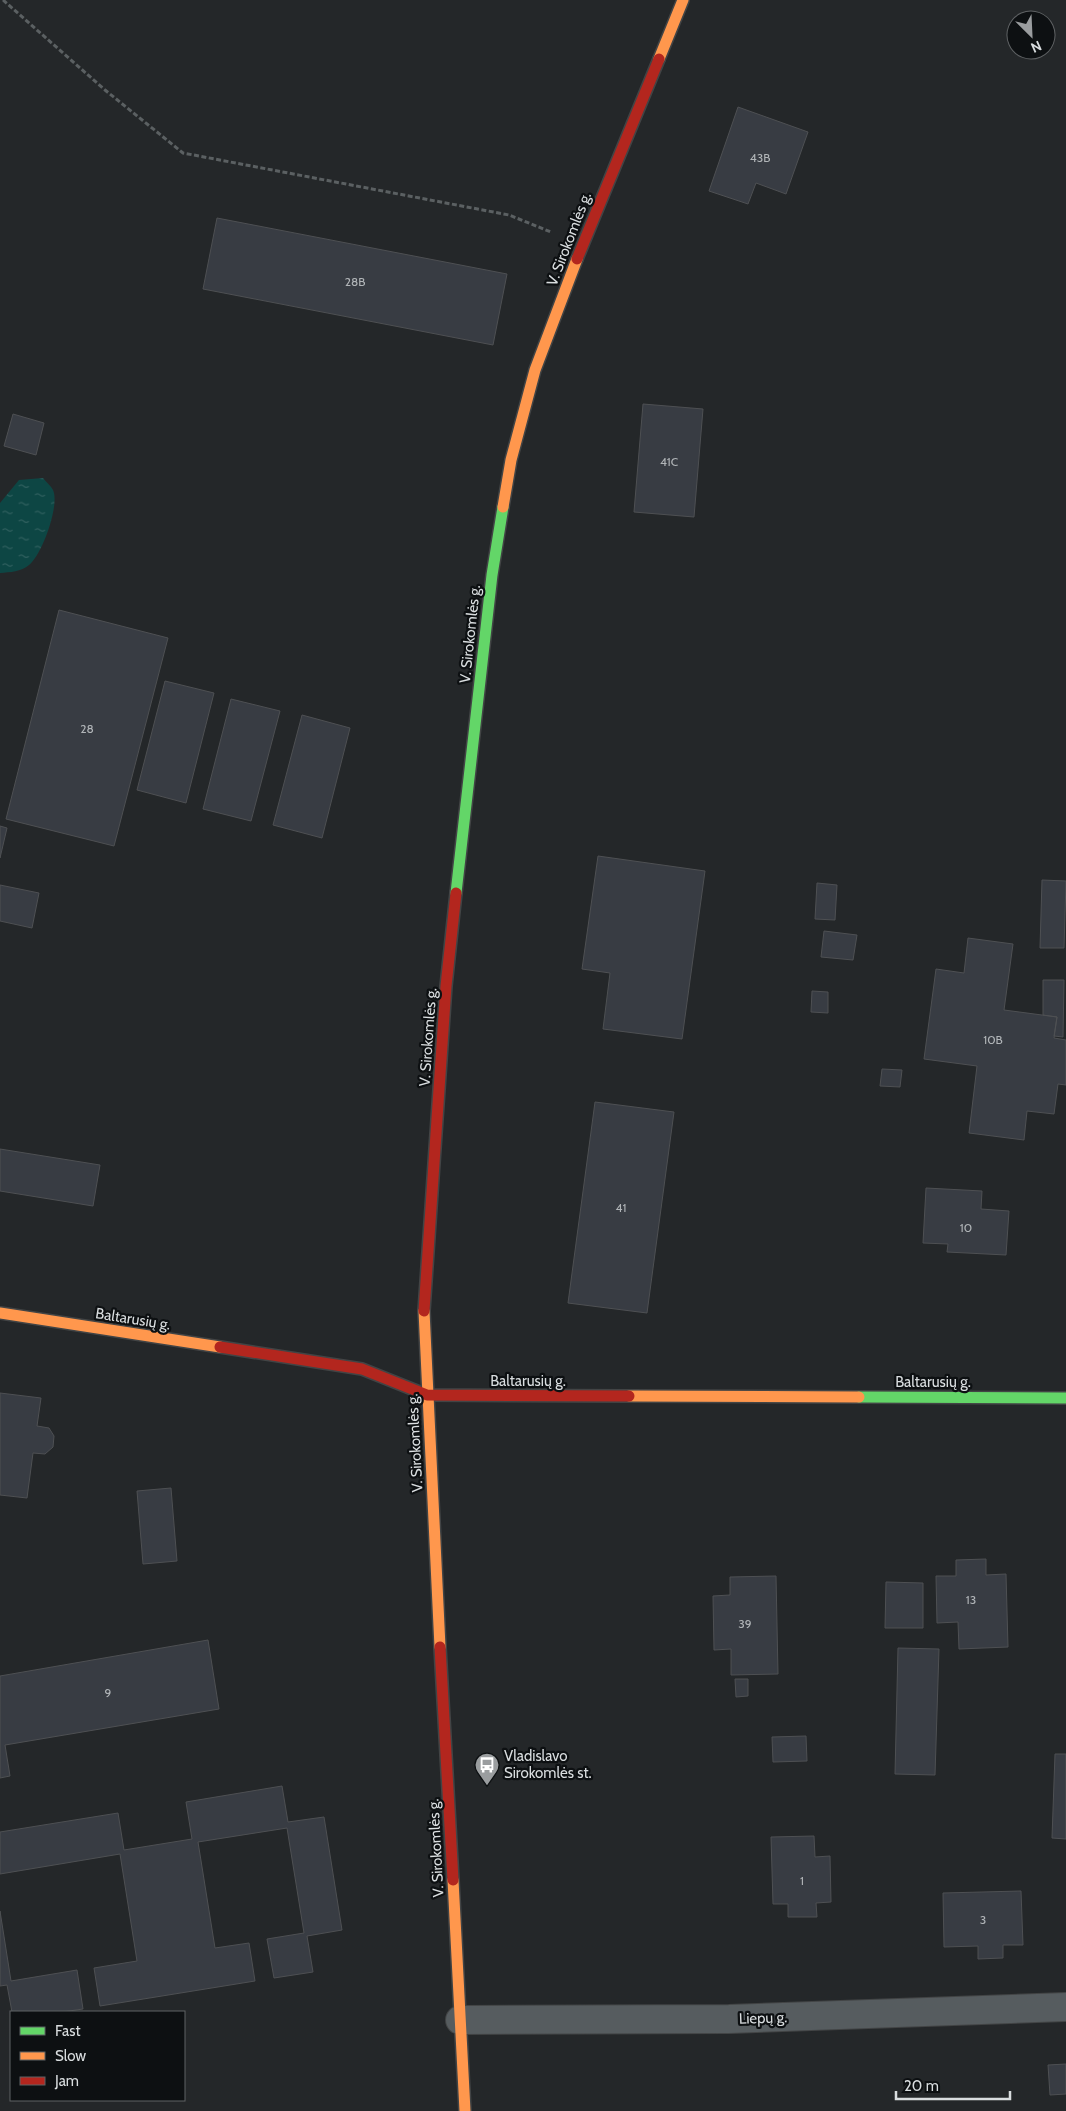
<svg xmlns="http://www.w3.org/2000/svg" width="1066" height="2111" font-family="Cabin,sans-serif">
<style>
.water{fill:url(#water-ripples)}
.building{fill:#383c43;stroke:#4e5053}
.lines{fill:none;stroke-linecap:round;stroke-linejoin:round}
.street-casing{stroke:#424445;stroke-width:30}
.fast-casing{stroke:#424445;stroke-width:14}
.slow-casing{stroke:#424445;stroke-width:14}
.jam-casing{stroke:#424445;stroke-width:14}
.path{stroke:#5b6062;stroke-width:3;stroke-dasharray:5 2.5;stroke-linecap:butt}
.street{stroke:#565c5f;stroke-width:28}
.fast{stroke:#63d668;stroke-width:11}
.slow{stroke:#ff974d;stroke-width:11}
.jam{stroke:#b3261e;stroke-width:11}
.labels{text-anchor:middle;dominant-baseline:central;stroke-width:4.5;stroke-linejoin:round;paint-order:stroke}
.number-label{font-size:12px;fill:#b1b5b8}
.street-label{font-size:15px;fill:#d9dddf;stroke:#0d1012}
.poi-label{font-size:15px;fill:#d9dddf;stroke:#0d1012;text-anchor:start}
</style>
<defs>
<pattern id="water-ripples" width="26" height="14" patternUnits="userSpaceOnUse" patternTransform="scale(1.25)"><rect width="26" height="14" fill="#0d4644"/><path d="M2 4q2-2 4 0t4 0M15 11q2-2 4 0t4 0" fill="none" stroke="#30605f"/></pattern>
</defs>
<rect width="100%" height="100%" fill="#242729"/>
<path class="water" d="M43,478C46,482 51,486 53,490C60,505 42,555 29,565C21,572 10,572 0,573V503L19,480Z"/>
<path class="building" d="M738,107L808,132L786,194L756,183L748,204L709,191Z
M217,218L507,274L493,345L203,289Z
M643,404L703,409L694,517L634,512Z
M13,414L44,423L36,455L4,446Z
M59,610L168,638L114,846L6,819Z
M165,681L214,693L186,803L137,790Z
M231,699L280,711L251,821L203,809Z
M302,715L350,728L322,838L273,825Z
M0,826L7,828L0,858Z
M598,856L705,871L682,1039L603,1029L610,973L582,969Z
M1042,880L1066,881L1064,948H1040Z
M817,883L837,885L835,920L815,919Z
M0,885L39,893L32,928L0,921Z
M824,931L857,935L853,960L821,957Z
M968,938L1013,944L1004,1010L1057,1017L1054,1038L1066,1040V1085L1058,1084L1054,1114L1027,1111L1024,1140L969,1133L977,1066L924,1059L936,969L964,973Z
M1043,980H1064L1063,1037L1054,1036L1057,1017L1043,1015Z
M812,991L828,992V1013L811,1012Z
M882,1069L902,1070L900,1087L880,1086Z
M595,1102L674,1112L647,1313L568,1303Z
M0,1149L100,1165L93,1206L0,1191Z
M926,1188L982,1191L981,1209L1009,1211L1006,1255L947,1252L948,1244L923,1243Z
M0,1393L41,1398L37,1426L49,1428L54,1436L53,1447L45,1454L33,1453L27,1498L0,1495Z
M171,1488L177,1561L143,1564L137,1491Z
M986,1559V1575L1006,1574L1008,1647L959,1649L958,1622L937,1623L936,1576H956V1560Z
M776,1576L778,1674L731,1675V1649L714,1650L713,1596L730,1595V1577Z
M886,1582L923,1583V1628H885Z
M208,1640L219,1709L5,1745L10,1776L0,1778V1676Z
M898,1648L939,1649L935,1775L895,1774Z
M735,1679H748V1696L736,1697Z
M806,1736L807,1761L773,1762L772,1737Z
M1055,1754H1066V1839L1052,1838Z
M282,1786L288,1822L324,1817L342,1930L307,1936L313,1972L274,1978L267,1939L304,1933L287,1828L198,1842L215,1948L249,1943L255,1981L100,2006L94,1968L137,1961L120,1854L0,1874V1832L118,1813L124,1850L192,1839L186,1802Z
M814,1836L815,1857L830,1856L831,1902L816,1903L817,1917H788V1904H773L771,1837Z
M1021,1891L1023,1945H1003V1958L978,1959V1946L944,1947L943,1893Z
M0,1911L11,1981L77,1970L83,2009L62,2012H12L7,1985L0,1986Z
M1066,2064V2094L1050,2095L1048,2065Z"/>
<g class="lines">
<defs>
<path id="street" d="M460,2020L729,2019L1066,2007"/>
<path id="fast" d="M456,893L492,575L503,507
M859,1397L1066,1398"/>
<path id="slow" d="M659,59L683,0
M503,507L511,460L535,370L577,259
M424,1311L440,1647
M0,1313L220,1347
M629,1396L859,1397
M453,1880L465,2111"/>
<path id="jam" d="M577,259L659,59
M424,1311L446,986L456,893
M220,1347L362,1369L427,1395L629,1396
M440,1647L453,1880"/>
</defs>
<use href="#street" class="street-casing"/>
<use href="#fast" class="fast-casing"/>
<use href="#slow" class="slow-casing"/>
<use href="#jam" class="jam-casing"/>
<path class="path" d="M3,0L105,90L183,153L509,215L551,232"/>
<use href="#street" class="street"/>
<use href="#fast" class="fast"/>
<use href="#slow" class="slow"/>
<use href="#jam" class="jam"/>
</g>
<defs>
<symbol id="bus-pin" viewBox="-11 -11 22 30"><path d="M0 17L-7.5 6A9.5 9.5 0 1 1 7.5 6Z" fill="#9a9d9f" stroke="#0d1012"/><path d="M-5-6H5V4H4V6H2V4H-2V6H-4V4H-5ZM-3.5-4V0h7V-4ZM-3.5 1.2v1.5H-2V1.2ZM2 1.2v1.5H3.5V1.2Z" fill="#fff"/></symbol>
</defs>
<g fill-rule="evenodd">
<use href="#bus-pin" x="473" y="1751" width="28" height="38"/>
</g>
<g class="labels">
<g class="number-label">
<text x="760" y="157">43B</text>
<text x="355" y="281">28B</text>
<text x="669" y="461">41C</text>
<text x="87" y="728">28</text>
<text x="993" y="1039">10B</text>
<text x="621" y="1207">41</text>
<text x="966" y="1227">10</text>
<text x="971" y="1599">13</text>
<text x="745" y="1623">39</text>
<text x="108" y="1692">9</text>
<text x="802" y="1880">1</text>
<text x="983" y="1919">3</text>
</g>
<g class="street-label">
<text transform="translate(569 239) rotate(-69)">V. Sirokomlės g.</text>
<text transform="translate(470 634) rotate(-84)">V. Sirokomlės g.</text>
<text transform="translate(428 1037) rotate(-86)">V. Sirokomlės g.</text>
<text transform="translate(133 1319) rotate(9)">Baltarusių g.</text>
<text x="528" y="1381">Baltarusių g.</text>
<text x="933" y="1382">Baltarusių g.</text>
<text transform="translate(415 1443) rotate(-93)">V. Sirokomlės g.</text>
<text transform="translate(436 1848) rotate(-93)">V. Sirokomlės g.</text>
<text transform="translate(763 2018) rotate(-2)">Liepų g.</text>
</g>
<g class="poi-label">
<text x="504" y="1756">Vladislavo<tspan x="504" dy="17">Sirokomlės st.</tspan></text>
</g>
</g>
<rect x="10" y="2011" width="175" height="90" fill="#0d1012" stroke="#5f6264"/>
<rect x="20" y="2027" width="25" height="8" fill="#63d668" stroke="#5f6264"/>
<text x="55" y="2036" font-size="15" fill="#d9dddf">Fast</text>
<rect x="20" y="2052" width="25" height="8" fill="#ff974d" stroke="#5f6264"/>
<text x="55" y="2061" font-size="15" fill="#d9dddf">Slow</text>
<rect x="20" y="2077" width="25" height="8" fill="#b3261e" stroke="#5f6264"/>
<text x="55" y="2086" font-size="15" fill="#d9dddf">Jam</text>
<g transform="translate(1031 35) rotate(156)"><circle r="24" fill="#0d1012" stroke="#5f6264"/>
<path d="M0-4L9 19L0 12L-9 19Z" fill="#9a9d9f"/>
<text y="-8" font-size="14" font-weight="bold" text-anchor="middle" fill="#d9dddf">N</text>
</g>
<path d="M896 2091v8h114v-8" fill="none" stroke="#d9dddf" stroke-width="2.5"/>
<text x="904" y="2091" font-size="15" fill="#d9dddf" stroke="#0d1012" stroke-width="4" paint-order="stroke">20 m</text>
</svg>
